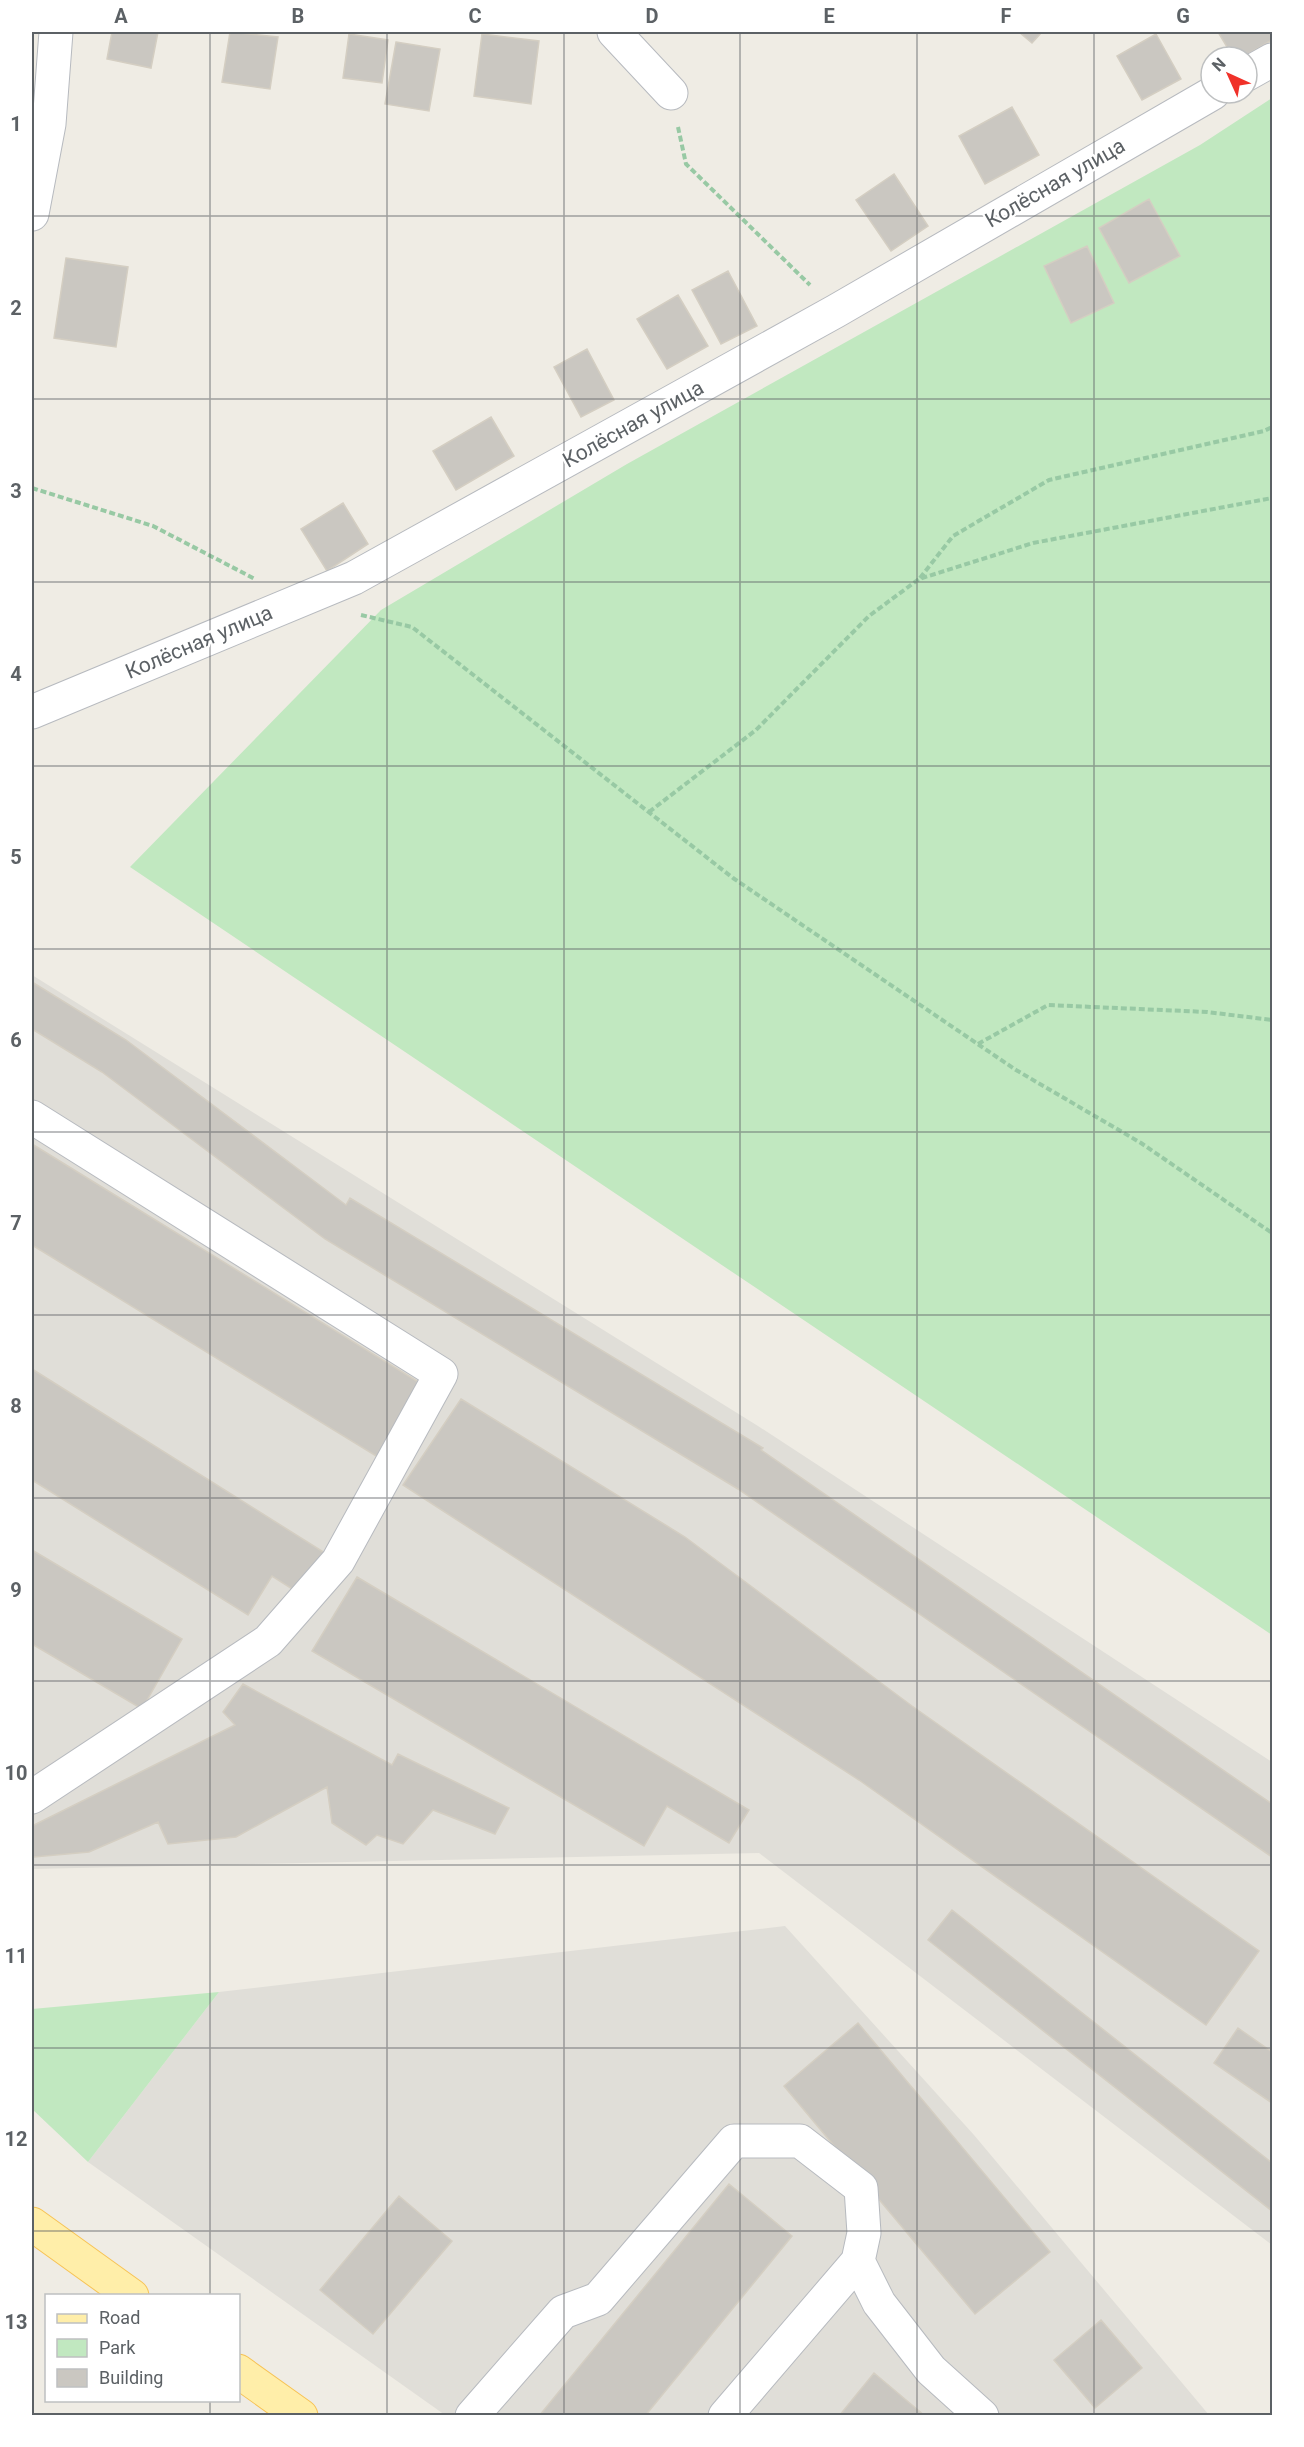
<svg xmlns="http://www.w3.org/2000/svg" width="1304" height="2447" font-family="Roboto,sans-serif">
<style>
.industrial{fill:#e0ded8}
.green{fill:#c1e8c0}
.building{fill:#cac7c1;stroke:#d4cec2;stroke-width:1.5}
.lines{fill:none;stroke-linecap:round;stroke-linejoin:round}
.minor-casing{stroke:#b7babf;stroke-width:35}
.major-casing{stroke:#f7c355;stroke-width:35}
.path{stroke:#98c9a4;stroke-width:4;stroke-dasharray:6 3;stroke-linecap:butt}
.minor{stroke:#fff;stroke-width:33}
.major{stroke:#ffeea9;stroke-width:33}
.grid{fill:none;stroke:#5c6165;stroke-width:1.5;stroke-opacity:0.55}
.labels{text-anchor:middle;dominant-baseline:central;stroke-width:4.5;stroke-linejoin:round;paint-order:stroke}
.street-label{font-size:21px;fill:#5c6165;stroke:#fff}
.neatline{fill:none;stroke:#5c6165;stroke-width:2}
.grid-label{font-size:20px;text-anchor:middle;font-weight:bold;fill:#5c6165}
</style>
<rect width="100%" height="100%" fill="#efece4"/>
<path class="industrial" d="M32,975L758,1426L1272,1762V2245L759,1853L32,1869Z
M785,1926L974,2135L1209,2415H445L88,2162L219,1992Z"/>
<path class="green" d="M1272,98V1635L130,867L381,610L627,464L1200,145Z
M219,1992L88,2162L32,2109V2009Z"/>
<path class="building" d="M112,32H158L151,68L107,59Z
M230,32L278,37L270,89L222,82Z
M1019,32H1042L1032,43Z
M1218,32H1272V40L1243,57H1233Z
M349,34L388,40L382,83L343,78Z
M482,34L539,41L531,104L474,96Z
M1156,34L1181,79L1142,100L1117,56Z
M396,42L440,49L429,111L385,104Z
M1012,107L1039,155L985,184L959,136Z
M894,174L928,226L891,251L856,200Z
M1149,199L1180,256L1129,283L1099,228Z
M1087,246L1114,303L1071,323L1044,266Z
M66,258L128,267L116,347L54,338Z
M728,271L757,326L721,344L692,290Z
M678,295L708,346L667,369L637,319Z
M587,349L614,400L581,417L554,367Z
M491,417L514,456L456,490L433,451Z
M343,503L368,544L327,571L301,529Z
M32,982L126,1040L346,1205L350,1198L763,1448L761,1450L1272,1804V1857L738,1489L325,1239L102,1072L32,1029Z
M32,1144L425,1386L381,1459L32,1245Z
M32,1369L325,1553L300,1594L272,1576L248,1615L32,1480Z
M461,1399L685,1537L912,1706L1259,1951L1206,2025L859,1780L403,1485Z
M32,1550L182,1639L142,1709L32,1644Z
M357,1577L749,1810L729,1843L667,1806L644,1846L312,1651Z
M243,1684L392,1765L398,1754L509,1808L495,1834L433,1810L403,1844L377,1835L366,1845L332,1823L327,1787L236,1837L168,1844L158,1822L89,1852L34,1857L32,1854V1826L235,1725L223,1712Z
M952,1910L1272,2163V2211L928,1940Z
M858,2023L1050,2252L975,2314L784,2086Z
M1238,2028L1272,2052V2103L1214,2063Z
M729,2184L792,2236L645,2416H539Z
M399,2196L452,2241L373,2334L320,2290Z
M1101,2320L1142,2368L1095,2408L1054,2360Z
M874,2373L925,2416H839Z"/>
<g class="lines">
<defs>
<path id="minor" d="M614,32L671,93
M1247,74L1272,60
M32,214L49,124L56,32
M32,712L354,578L836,311L1213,93
M32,1117L441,1374L338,1561L268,1641L32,1797
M858,2261L879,2303L931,2370L982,2416
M472,2416L563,2312L598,2299L734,2141H800L861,2188L864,2233L858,2261L725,2416"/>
<path id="major" d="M32,2224L132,2296
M238,2371L301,2416"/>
</defs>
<use href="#minor" class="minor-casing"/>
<use href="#major" class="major-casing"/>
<path class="path" d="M678,127L686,164L810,285
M32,488L153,526L255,579
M920,578L953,536L1049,480L1264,431L1272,427
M361,615L412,627L733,878L1016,1070L1141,1143L1272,1233
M649,812L756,730L869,616L919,579L1033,543L1272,498
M978,1044L1048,1005L1207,1012L1272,1020"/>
<use href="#minor" class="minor"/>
<use href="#major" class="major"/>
</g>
<path class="grid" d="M210,32V2296M387,32V2416M564,32V2416M740,32V2416M917,32V2416M1094,32V2416M32,216H1272M32,399H1272M32,582H1272M32,766H1272M32,949H1272M32,1132H1272M32,1315H1272M32,1498H1272M32,1681H1272M32,1865H1272M32,2048H1272M32,2231H1272M210,2400V2416"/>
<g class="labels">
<g class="street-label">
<text transform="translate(1055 183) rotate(-30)">Колёсная улица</text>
<text transform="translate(633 424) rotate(-29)">Колёсная улица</text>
<text transform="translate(199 642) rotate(-23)">Колёсная улица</text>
</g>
</g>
<rect width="1304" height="2447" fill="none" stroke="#ffffff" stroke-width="66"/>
<rect x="45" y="2294" width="195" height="108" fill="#ffffff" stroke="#bec0c1" stroke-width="1.5"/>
<rect x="57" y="2314" width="30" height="9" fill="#ffeea9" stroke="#bec0c1" stroke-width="1.5"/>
<text x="99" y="2324" font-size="18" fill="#5c6165">Road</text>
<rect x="57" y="2339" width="30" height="18" fill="#c1e8c0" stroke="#bec0c1" stroke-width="1.5"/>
<text x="99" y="2354" font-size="18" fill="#5c6165">Park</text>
<rect x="57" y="2369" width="30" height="18" fill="#cac7c1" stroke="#bec0c1" stroke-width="1.5"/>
<text x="99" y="2384" font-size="18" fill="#5c6165">Building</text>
<g transform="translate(1229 75) rotate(315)"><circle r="28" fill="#ffffff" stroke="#bec0c1" stroke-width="1.5"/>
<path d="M0-4.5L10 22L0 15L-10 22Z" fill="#f03129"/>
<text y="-9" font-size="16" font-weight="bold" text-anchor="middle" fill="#5c6165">N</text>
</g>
<rect x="33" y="33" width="1238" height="2381" class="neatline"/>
<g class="grid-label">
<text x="121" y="23">A</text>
<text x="298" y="23">B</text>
<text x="475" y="23">C</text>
<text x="652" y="23">D</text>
<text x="829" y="23">E</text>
<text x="1006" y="23">F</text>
<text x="1183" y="23">G</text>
<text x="16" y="131">1</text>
<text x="16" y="315">2</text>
<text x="16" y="498">3</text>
<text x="16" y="681">4</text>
<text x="16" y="864">5</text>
<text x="16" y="1047">6</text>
<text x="16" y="1230">7</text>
<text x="16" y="1413">8</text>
<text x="16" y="1597">9</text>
<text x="16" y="1780">10</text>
<text x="16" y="1963">11</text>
<text x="16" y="2146">12</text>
<text x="16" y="2329">13</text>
</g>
</svg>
